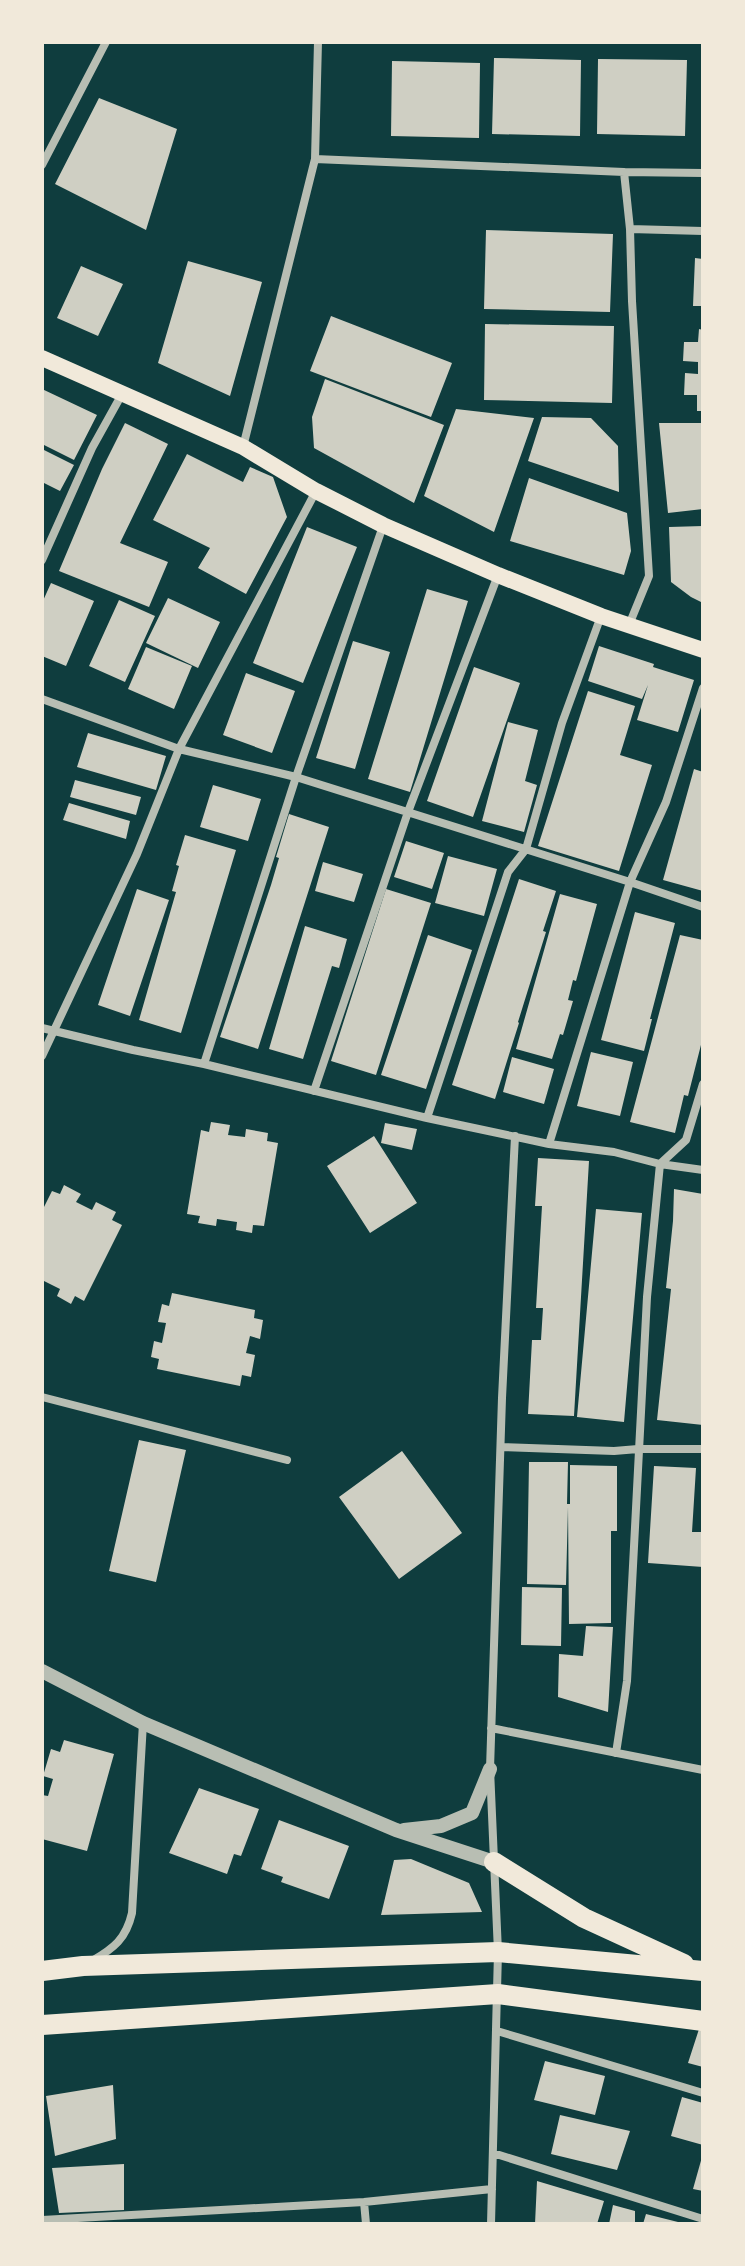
<svg xmlns="http://www.w3.org/2000/svg" width="745" height="2266" font-family="'DejaVu Sans',sans-serif">
<style>
.building{fill:#cfcfc3}
.lines{fill:none;stroke-linecap:round;stroke-linejoin:round}
.minor{stroke:#b8beb3;stroke-width:8}
.tertiary{stroke:#b8beb3;stroke-width:14}
.secondary{stroke:#f1e9da;stroke-width:16}
.primary{stroke:#f1e9da;stroke-width:20}
</style>
<rect width="100%" height="100%" fill="#0f3d3e"/>
<path class="building" d="M494,58L581,60L580,136L492,134Z
M598,59L687,60L685,136L597,134Z
M392,61L480,63L479,138L391,136Z
M99,98L177,129L146,230L55,184Z
M486,230L613,234L610,312L484,309Z
M695,258L703,259V306H693Z
M188,261L262,282L230,396L158,363Z
M81,266L123,284L98,336L57,318Z
M331,316L452,363L431,417L310,371Z
M485,324L614,326L612,403L484,400Z
M699,329L703,330V411H697V395H684L685,373L698,374V362L683,361L684,342H698Z
M325,379L444,425L414,503L314,448L312,417Z
M42,389L97,415L74,460L42,444Z
M456,409L534,418L494,532L424,496Z
M542,417L591,418L618,446L619,492L528,461Z
M125,423L168,444L120,543L168,562L149,607L59,571L102,469Z
M659,423H703V509L668,513Z
M42,449L74,465L60,491L42,482Z
M187,454L243,482L250,467L273,477L287,517L246,594L198,568L210,548L153,520Z
M529,478L627,513L631,551L624,575L510,541Z
M703,526V603L691,597L671,582L669,527Z
M307,527L357,547L303,683L253,663Z
M51,583L94,601L66,666L42,656V603Z
M427,589L468,601L410,792L368,779Z
M168,598L220,622L198,668L146,643Z
M119,600L155,616L125,682L89,666Z
M353,641L390,652L355,769L316,758Z
M599,646L654,664L653,667L694,680L678,732L637,720L648,685L642,699L588,681Z
M146,647L192,666L174,709L128,689Z
M474,667L520,683L473,817L427,801Z
M246,673L295,691L272,753L223,735Z
M588,691L635,706L620,755L652,765L619,871L538,846Z
M508,722L538,730L525,781L537,785L524,832L482,821Z
M88,733L166,756L156,790L77,767Z
M694,769L703,772V891L663,880Z
M75,780L141,797L136,815L70,797Z
M213,785L261,799L248,841L200,827Z
M69,803L130,821L126,839L63,820Z
M289,814L329,827L258,1049L220,1037L271,885L279,858L276,857Z
M185,835L236,850L181,1033L139,1020L176,892L172,891L179,866L176,865Z
M406,841L444,853L432,889L394,877Z
M448,856L497,869L484,916L435,903Z
M323,862L363,874L354,902L315,891Z
M519,879L556,891L543,931L546,932L518,1022L519,1023L495,1099L452,1085Z
M137,889L169,900L130,1016L98,1005Z
M386,889L431,903L376,1075L331,1061Z
M560,894L597,904L576,981L573,980L568,1000L573,1001L563,1035L560,1034L552,1059L516,1049Z
M635,912L675,923L650,1019H652L644,1051L601,1040Z
M305,926L347,939L339,968L332,966L303,1059L269,1049Z
M428,935L472,950L426,1089L381,1075Z
M680,935L703,940V1037L688,1096L684,1095L675,1133L630,1122Z
M591,1052L633,1062L620,1116L577,1106Z
M512,1057L554,1069L544,1104L503,1092Z
M211,1122L230,1125L228,1135L245,1137L246,1129L268,1133L267,1141L278,1143L264,1226L253,1225L252,1233L236,1230L237,1222L217,1219L216,1226L198,1223L200,1216L187,1214L201,1130L209,1132Z
M385,1123L417,1129L412,1150L381,1143Z
M374,1136L417,1203L370,1233L327,1166Z
M538,1158L589,1161L574,1416L528,1414L532,1340H541L543,1308H536L542,1206H535Z
M64,1185L81,1194L76,1202L92,1210L96,1202L116,1212L112,1220L122,1225L84,1301L75,1296L71,1304L57,1296L60,1289L42,1280V1211L52,1191L60,1194Z
M674,1189L703,1194V1425L657,1420L671,1289L666,1288L673,1221Z
M596,1209L642,1213L624,1422L577,1417Z
M172,1293L255,1310L254,1318L263,1320L260,1339L250,1336L246,1353L255,1355L251,1377L242,1375L240,1386L157,1369L159,1359L151,1357L154,1341L162,1343L166,1323L158,1322L162,1304L169,1306Z
M139,1440L186,1450L156,1582L109,1571Z
M402,1451L462,1533L399,1579L339,1497Z
M529,1462H568L567,1504H570V1465L617,1466V1531H611V1623L569,1624L568,1507L566,1585L527,1584Z
M654,1466L696,1468L692,1532H703V1567L648,1563Z
M522,1587L562,1588L561,1646L521,1645Z
M586,1626L613,1627L608,1712L558,1697L559,1654L583,1656Z
M64,1740L114,1754L87,1851L42,1839V1795L48,1796L53,1779L43,1776L51,1749L60,1752Z
M199,1788L259,1809L241,1856L234,1854L227,1874L169,1853Z
M279,1820L349,1846L329,1899L281,1882L283,1877L261,1869Z
M411,1859L469,1883L482,1912L381,1915L394,1860Z
M700,2026L703,2027V2067L688,2063Z
M545,2061L605,2076L595,2115L534,2100Z
M113,2085L116,2139L55,2156L46,2096Z
M682,2097L703,2103V2145L671,2136Z
M560,2115L630,2131L617,2170L551,2154Z
M702,2157H703V2191L693,2189Z
M124,2164V2210L59,2213L52,2168Z
M537,2181L604,2201L597,2224H535Z
M613,2205L635,2211V2224H609Z
M646,2214L682,2223V2224H643Z"/>
<g class="lines">
<path class="minor" d="M315,159L624,172L703,173
M42,165L106,42
M624,172L630,229L632,301L649,576L629,625
M630,229L703,231
M243,447L315,159L318,42
M42,560L92,448L122,394
M42,699L179,749L296,777L630,882L703,907
M42,1028L133,1050L204,1064L427,1118L549,1144L614,1152L660,1164L703,1170
M42,1056L137,854L179,749L316,491
M204,1064L296,777L383,526
M314,1091L408,812L498,575
M427,1118L508,872L526,849L562,723L601,616
M549,1144L630,882L666,802L703,688
M42,1397L287,1460
M501,1447L614,1451L638,1449H703
M491,1728L703,1770
M616,1753L627,1681L647,1297L660,1164L686,1140L703,1084
M92,1961C114,1948 126,1939 132,1913L143,1723
M497,2031L703,2093
M493,2153L703,2219
M364,2202L366,2224
M42,2220L364,2202L492,2189
M491,2224L498,1952L490,1769L502,1398L515,1136"/>
<path class="tertiary" d="M42,1671L143,1723L396,1830L494,1862
M404,1830L441,1826L472,1813L490,1769"/>
<path class="secondary" d="M42,358L243,447L316,491L383,525L498,575L601,616L703,650"/>
<path class="primary" d="M494,1862L584,1918L684,1964
M42,1971L83,1966L498,1952L703,1971
M42,2025L498,1994L703,2021"/>
</g>
<rect width="745" height="2266" fill="none" stroke="#f1e9da" stroke-width="88"/>
</svg>
